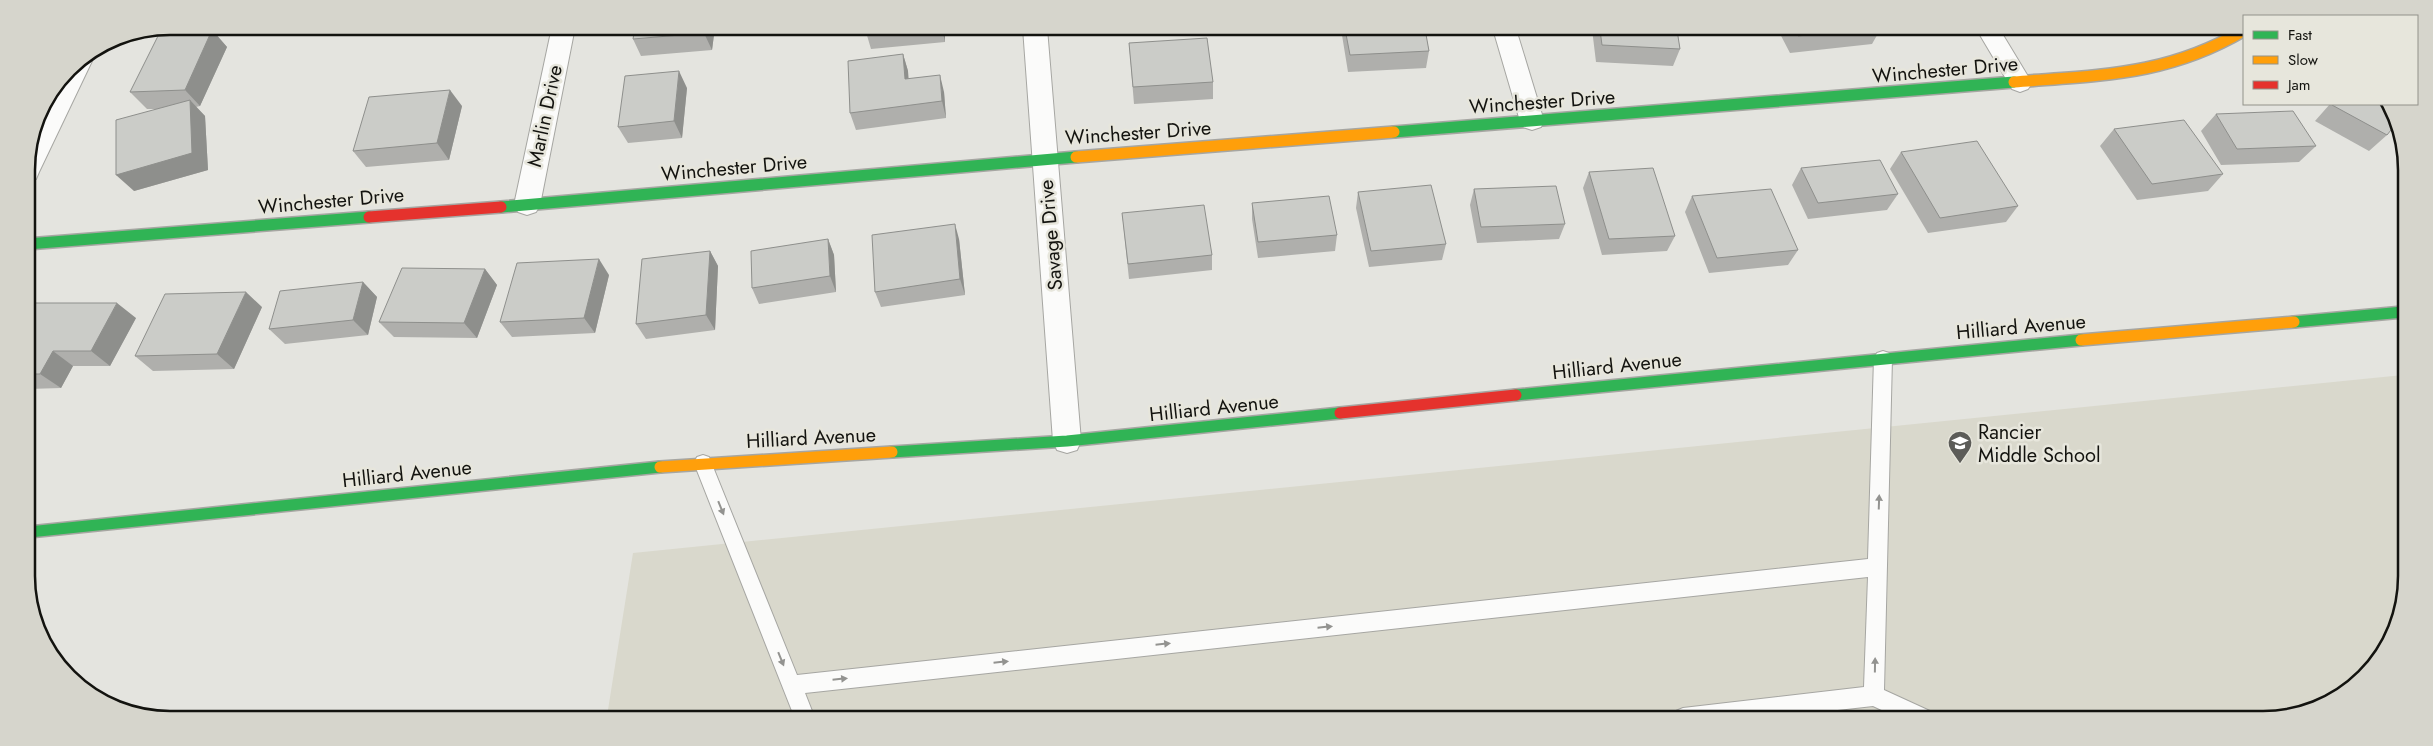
<svg xmlns="http://www.w3.org/2000/svg" width="2433" height="746" font-family="Jost,sans-serif">
<style>
.built{fill:#d9d8cc}
.lines{fill:none;stroke-linecap:round;stroke-linejoin:round}
.lane-casing{stroke:#a6a6a2;stroke-width:2}
.street-casing{stroke:#a6a6a2;stroke-width:2}
.fast-casing{stroke:#a6a6a2;stroke-width:14}
.slow-casing{stroke:#a6a6a2;stroke-width:14}
.jam-casing{stroke:#a6a6a2;stroke-width:14}
.lane{fill:#fbfbfa;fill-rule:evenodd}
.street{fill:#fbfbfa;fill-rule:evenodd}
.fast{stroke:#30b455;stroke-width:11}
.slow{stroke:#ff9f0a;stroke-width:11}
.jam{stroke:#e5322d;stroke-width:11}
.wall{fill:#afafac}
.shaded-wall{fill:#8e8f8c}
.building{fill:#cbccc8;stroke:#8e8f8c}
.oneway{fill:#939390}
.labels{text-anchor:middle;dominant-baseline:central;stroke-width:5;stroke-linejoin:round;paint-order:stroke}
.street-label{font-size:20px;fill:#13130f;stroke:#e7e6dc}
.poi-label{font-size:20px;fill:#13130f;stroke:#e7e6dc;text-anchor:start}
.rim{fill:none;stroke:#13130f;stroke-width:2.5}
</style>
<rect width="100%" height="100%" fill="#e4e4df"/>
<path class="built" d="M2403,375L2402,613L2357,684L2318,709L2272,719L607,716L633,553Z"/>
<g class="lines">
<defs>
<path id="lane" d="M1883,351L1889,353L1892,358L1884,690L1932,712L1935,719H1901L1873,706L1766,718H1673L1676,711L1683,708L1864,687L1868,577L805,693L814,716H794L694,463L697,457L703,455L709,457L797,675L1868,559L1874,358L1877,353Z"/>
<path id="street" d="M552,27H575L540,205L536,212L527,215L518,212L514,205Z
M1023,28H1047L1081,441L1077,450L1067,453L1057,450L1053,441Z
M1493,29H1516L1544,121L1541,127L1532,130L1523,127L1520,121Z
M1977,30H2000L2032,83L2028,89L2020,92L2012,89Z
M88,55L92,61L39,172L36,179L27,181V161L33,134L55,89L69,68Z"/>
<path id="fast" d="M1394,132L2014,82
M501,207L1076,157
M27,244L369,217
M2294,322L2403,312
M1516,395L2081,340
M892,452L1067,441L1340,413
M29,532L660,467"/>
<path id="slow" d="M2014,82C2100,75 2166,76 2243,31
M1076,157L1394,132
M2081,340L2294,322
M660,467L892,452"/>
<path id="jam" d="M369,217L501,207
M1340,413L1516,395"/>
</defs>
<use href="#lane" class="lane-casing"/>
<use href="#street" class="street-casing"/>
<use href="#fast" class="fast-casing"/>
<use href="#slow" class="slow-casing"/>
<use href="#jam" class="jam-casing"/>
<use href="#lane" class="lane"/>
<use href="#street" class="street"/>
<use href="#fast" class="fast"/>
<use href="#slow" class="slow"/>
<use href="#jam" class="jam"/>
</g>
<path class="wall" d="M171,26H243L241,32L216,34L227,47L200,106L196,107L205,116L208,170L134,191L157,109H147L130,92L175,31Z
M635,27H715L712,50L641,56L633,39Z
M866,28H945V42L871,49L866,32Z
M1341,29H1425L1429,51L1426,68L1348,72Z
M1592,29L1677,30L1680,49L1673,66L1596,62Z
M1778,30H1880L1872,44L1790,53Z
M1129,43L1213,82V99L1134,104Z
M903,54L908,71V79L944,92L946,118L856,130L850,113Z
M687,88L682,138L628,143L618,127Z
M2330,104H2385L2387,135L2369,151L2315,121Z
M462,106L449,160L366,167L353,151Z
M2216,114L2316,146L2299,162L2221,165L2201,131Z
M2114,129L2223,174L2208,191L2137,200L2100,146Z
M1901,152L2018,206L2006,222L1928,233L1890,169Z
M1801,168L1898,194L1887,210L1808,219L1792,185Z
M1589,172L1675,236L1667,251L1602,255L1583,188Z
M1474,189L1565,224L1559,239L1477,243L1470,205Z
M1358,192L1446,244L1442,260L1369,267L1356,208Z
M1692,196L1798,250L1788,265L1709,273L1685,212Z
M1252,203L1337,235L1335,251L1258,258L1252,219Z
M1122,213L1212,255V270L1129,279Z
M828,239L834,255L836,292L759,304L752,288Z
M959,239L965,295L881,307L875,292Z
M710,251L718,266L715,330L646,339L636,324Z
M485,269L497,285L477,338L394,337L379,322Z
M609,275L595,333L512,337L500,322Z
M363,282L377,297L368,335L285,344L269,329Z
M262,307L234,369L153,371L135,356Z
M27,310L136,318L110,366H73L61,388L28,389Z"/>
<path class="shaded-wall" d="M236,26H243L241,32Z
M705,27H715L712,50L704,33Z
M942,28H945V42Z
M212,30L227,47L200,106L185,90Z
M903,54L908,71L910,96L905,79Z
M679,71L687,88L682,138L674,121Z
M940,75L944,92L946,118L942,101Z
M450,90L462,106L449,160L437,143Z
M190,100L205,116L208,170L134,191L116,175Z
M955,224L959,239L965,295L960,279Z
M828,239L834,255L836,292L830,276Z
M710,251L718,266L715,330L706,315Z
M599,259L609,275L595,333L584,318Z
M485,269L497,285L477,338L464,323Z
M363,282L377,297L368,335L353,320Z
M246,292L262,307L234,369L217,354Z
M117,303L136,318L110,366L91,351Z
M53,351L73,366L61,388L40,374Z"/>
<path class="building" d="M635,27H705L704,33L633,39Z
M866,28H905L866,32Z
M1345,29H1425L1429,51L1350,55Z
M212,30L185,90L130,92L160,32Z
M1600,30H1677L1680,49L1602,45Z
M1796,30H1853L1798,36Z
M1207,38L1213,82L1133,87L1129,43Z
M903,54L905,79L940,75L942,101L850,113L848,61Z
M679,71L674,121L618,127L625,76Z
M450,90L437,143L353,151L369,97Z
M190,100L192,153L116,175V120Z
M2333,104H2385L2395,125L2387,135L2332,105Z
M2293,111L2316,146L2237,149L2216,114Z
M2184,120L2223,174L2152,184L2114,129Z
M1977,141L2018,206L1940,218L1901,152Z
M1880,160L1898,194L1818,203L1801,168Z
M1653,168L1675,236L1609,239L1589,172Z
M1431,185L1446,244L1371,251L1358,192Z
M1556,186L1565,224L1481,227L1474,189Z
M1771,189L1798,250L1717,258L1692,196Z
M1329,196L1337,235L1258,242L1252,203Z
M1204,205L1212,255L1128,264L1122,213Z
M955,224L960,279L875,292L872,235Z
M828,239L830,276L752,288L751,251Z
M710,251L706,315L636,324L642,259Z
M599,259L584,318L500,322L517,263Z
M402,268L485,269L464,323L379,322Z
M363,282L353,320L269,329L280,291Z
M246,292L217,354L135,356L165,294Z
M31,303H117L91,351H53L40,374H28L27,310Z"/>
<defs><path id="oneway-solid" d="M-6-.8H1V-3.2L6.5 0L1 3.2V.8H-6Z" transform="scale(1.25)"/></defs>
<g class="oneway">
<use href="#oneway-solid" transform="translate(1879 502) rotate(-88)"/>
<use href="#oneway-solid" transform="translate(721 508) rotate(68)"/>
<use href="#oneway-solid" transform="translate(1325 627) rotate(-6)"/>
<use href="#oneway-solid" transform="translate(1163 644) rotate(-6)"/>
<use href="#oneway-solid" transform="translate(781 659) rotate(68)"/>
<use href="#oneway-solid" transform="translate(1001 662) rotate(-6)"/>
<use href="#oneway-solid" transform="translate(1875 665) rotate(-89)"/>
<use href="#oneway-solid" transform="translate(840 679) rotate(-6)"/>
</g>
<defs>
<symbol id="school-pin" viewBox="-11 -11 22 30"><path d="M0 17L-7.5 6A9.5 9.5 0 1 1 7.5 6Z" fill="#5c5c58" stroke="#e7e6dc"/><path d="M0-5L7-2L0 1L-7-2ZM-4 1L0 2.5L4 1V4Q0 6-4 4Z" fill="#fff"/></symbol>
</defs>
<g fill-rule="evenodd">
<use href="#school-pin" x="1946" y="429" width="28" height="38"/>
</g>
<g class="labels">
<g class="street-label">
<text transform="translate(1945 70) rotate(-5)">Winchester Drive</text>
<text transform="translate(1542 102) rotate(-4)">Winchester Drive</text>
<text transform="translate(545 116) rotate(-78)">Marlin Drive</text>
<text transform="translate(1138 133) rotate(-4)">Winchester Drive</text>
<text transform="translate(734 168) rotate(-5)">Winchester Drive</text>
<text transform="translate(331 201) rotate(-5)">Winchester Drive</text>
<text transform="translate(1051 235) rotate(-95)">Savage Drive</text>
<text transform="translate(2021 327) rotate(-5)">Hilliard Avenue</text>
<text transform="translate(1617 366) rotate(-6)">Hilliard Avenue</text>
<text transform="translate(1214 408) rotate(-6)">Hilliard Avenue</text>
<text transform="translate(811 438) rotate(-3)">Hilliard Avenue</text>
<text transform="translate(407 474) rotate(-6)">Hilliard Avenue</text>
</g>
<g class="poi-label">
<text x="1978" y="432">Rancier<tspan x="1978" dy="23">Middle School</tspan></text>
</g>
</g>
<path d="M0 0H2433V746H0ZM170 35H2263A135 135 0 0 1 2398 170V576A135 135 0 0 1 2263 711H170A135 135 0 0 1 35 576V170A135 135 0 0 1 170 35Z" fill="#d6d5cc" fill-rule="evenodd"/>
<path class="rim" d="M170 35H2263A135 135 0 0 1 2398 170V576A135 135 0 0 1 2263 711H170A135 135 0 0 1 35 576V170A135 135 0 0 1 170 35Z"/>
<rect x="2243" y="15" width="175" height="90" fill="#e7e6dc" stroke="#92928a"/>
<rect x="2253" y="31" width="25" height="8" fill="#30b455" stroke="#92928a"/>
<text x="2288" y="40" font-size="15" fill="#13130f">Fast</text>
<rect x="2253" y="56" width="25" height="8" fill="#ff9f0a" stroke="#92928a"/>
<text x="2288" y="65" font-size="15" fill="#13130f">Slow</text>
<rect x="2253" y="81" width="25" height="8" fill="#e5322d" stroke="#92928a"/>
<text x="2288" y="90" font-size="15" fill="#13130f">Jam</text>
</svg>
